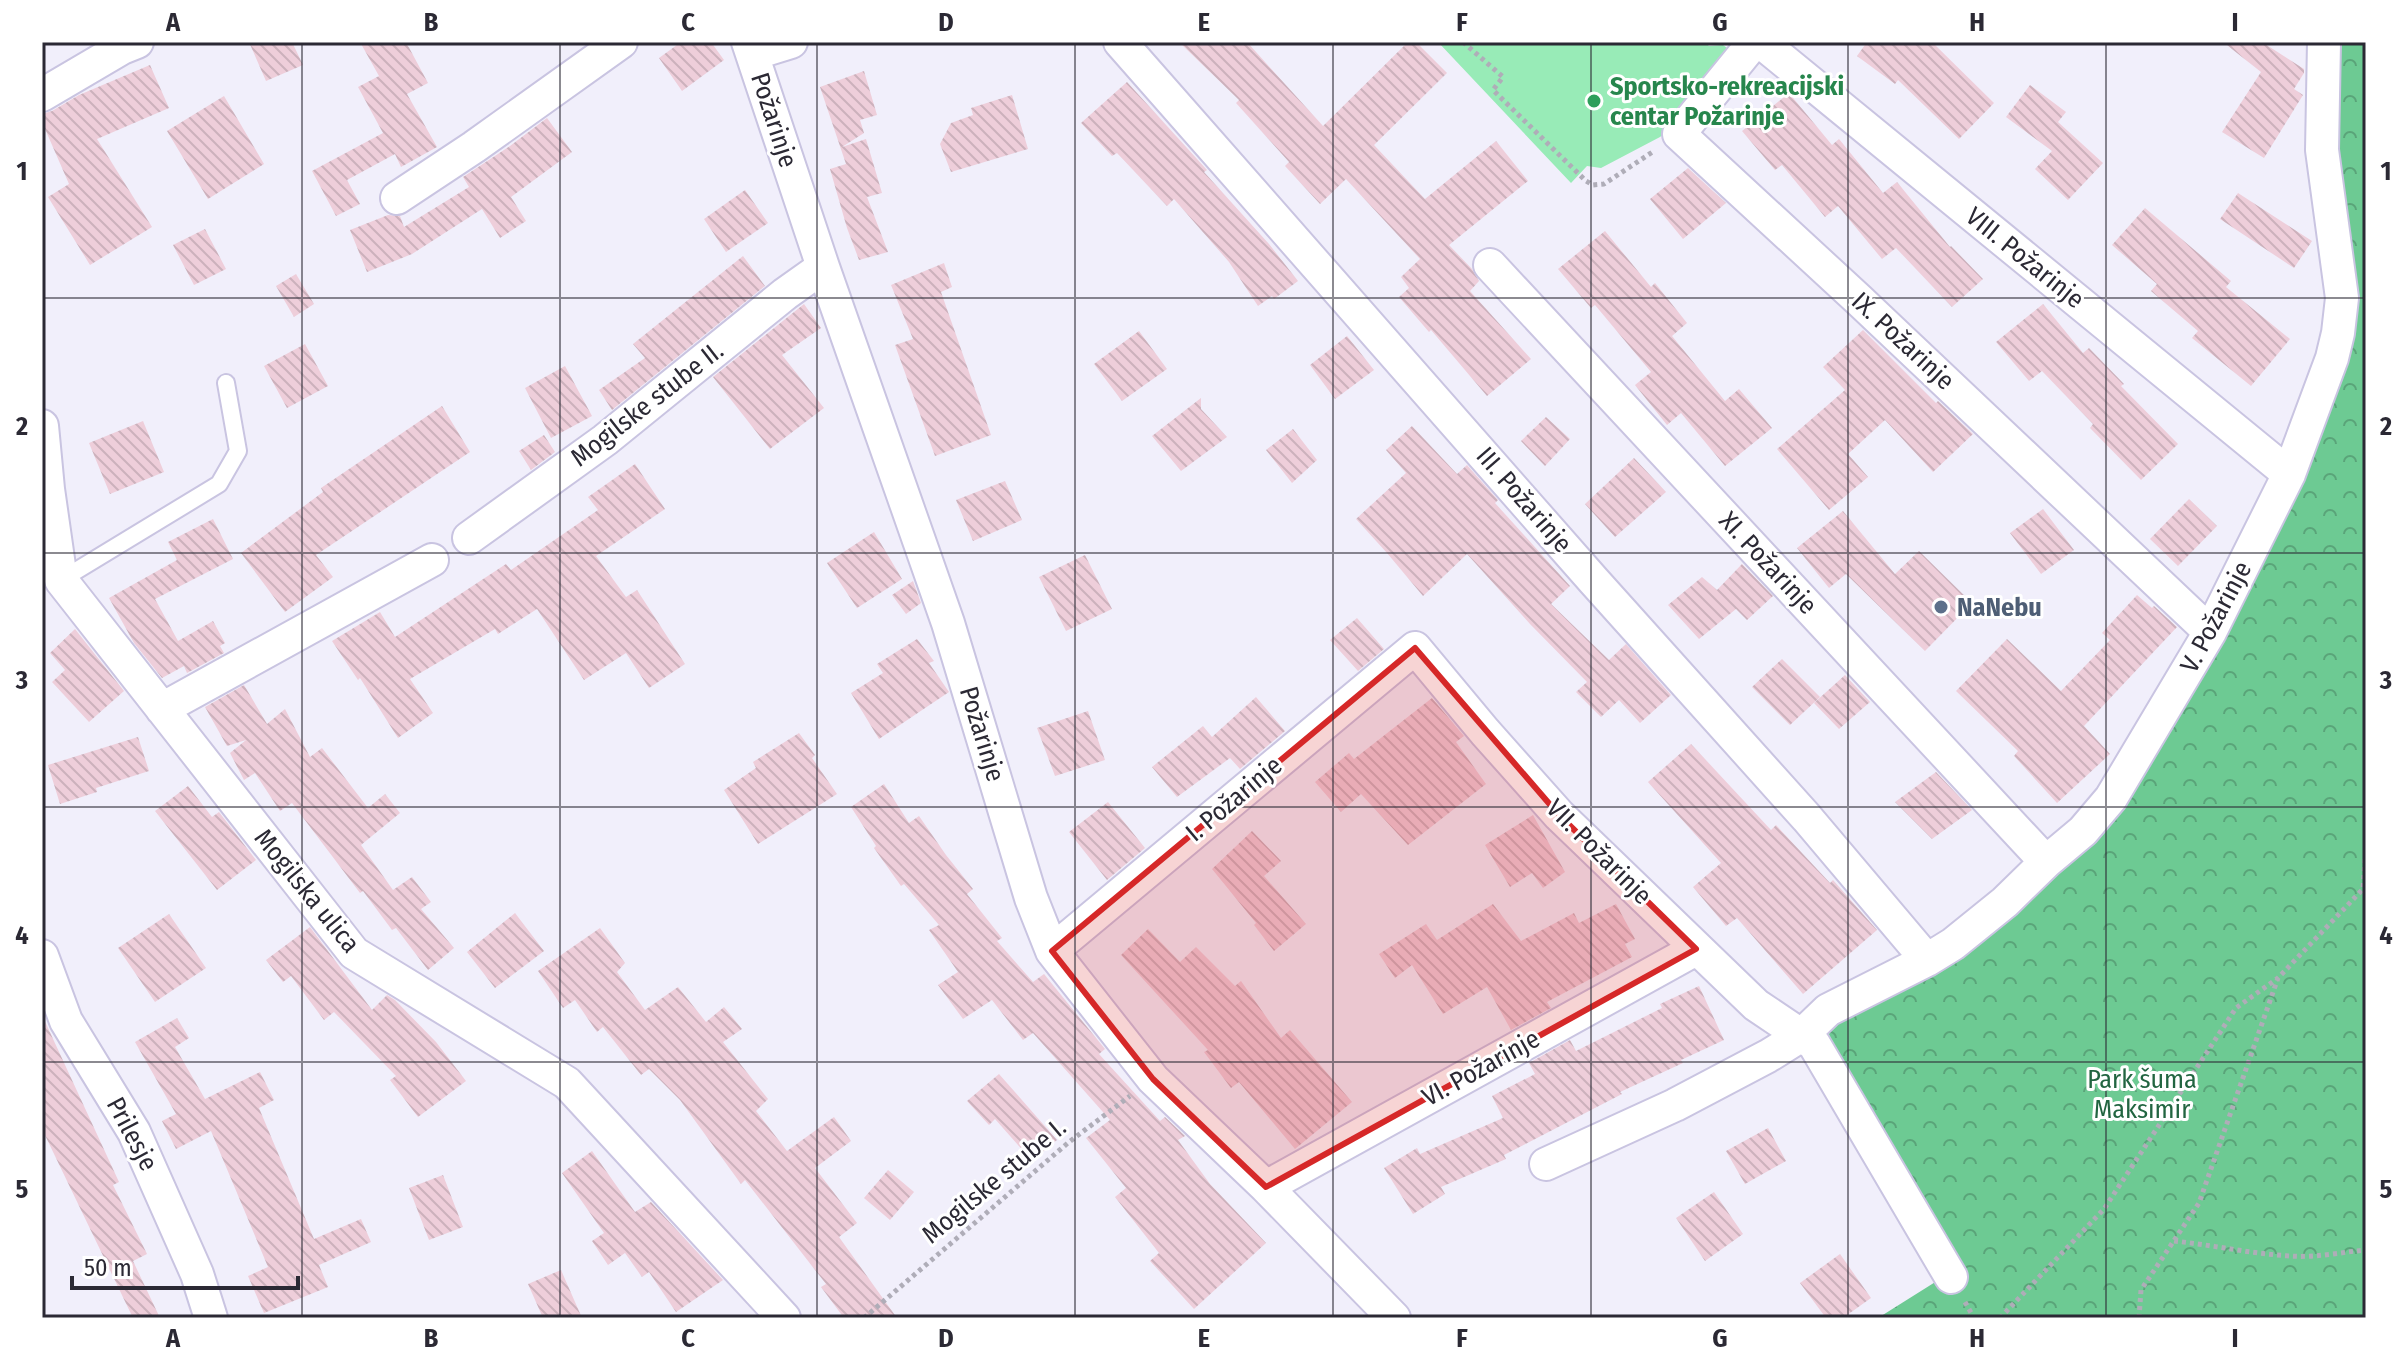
<svg xmlns="http://www.w3.org/2000/svg" width="2408" height="1360" font-family="'Fira Sans Condensed',sans-serif">
<style>
.forest{fill:url(#forest-crowns)}
.pitch{fill:#98ebb7}
.building{fill:url(#building-back-hatch)}
.lines{fill:none;stroke-linecap:round;stroke-linejoin:round}
.lane-casing{stroke:#c9c4e1;stroke-width:20}
.street-casing{stroke:#c9c4e1;stroke-width:36}
.path{stroke:#afadb8;stroke-width:5;stroke-dasharray:4 4;stroke-linecap:butt}
.lane{stroke:#fff;stroke-width:16}
.street{stroke:#fff;stroke-width:32}
.marked{fill:#d62828;fill-opacity:0.2;stroke:#d62828;stroke-width:6;stroke-linejoin:round}
.grid{fill:none;stroke:#2b2934;stroke-width:2;stroke-opacity:0.55}
.leisure-dot{fill:#2e9e5b;stroke:#fff;stroke-width:3}
.service-dot{fill:#5c6f8a;stroke:#fff;stroke-width:3}
.labels{text-anchor:middle;dominant-baseline:central;stroke-width:6;stroke-linejoin:round;paint-order:stroke}
.leisure-label{font-size:26px;font-weight:bold;fill:#27864d;stroke:#fff;text-anchor:start}
.street-label{font-size:26px;fill:#2b2934;stroke:#fff}
.service-label{font-size:26px;font-weight:bold;fill:#4e5e75;stroke:#fff;text-anchor:start}
.park-label{font-size:26px;fill:#226541;stroke:#fff}
.neatline{fill:none;stroke:#2b2934;stroke-width:3}
.grid-label{font-size:26px;text-anchor:middle;font-weight:bold;fill:#2b2934}
</style>
<defs>
<pattern id="forest-crowns" width="20" height="18" patternUnits="userSpaceOnUse" patternTransform="scale(2)"><rect width="20" height="18" fill="#6dca93"/><path d="M2 6a3 3 0 1 1 6 0M12 15a3 3 0 1 1 6 0" fill="none" stroke="#5aa479"/></pattern>
<pattern id="building-back-hatch" width="6" height="6" patternUnits="userSpaceOnUse" patternTransform="scale(2)"><rect width="6" height="6" fill="#eeceda"/><path d="M-1 5l2 2M0 0l6 6M5-1l2 2" fill="none" stroke="#ccb1bc"/></pattern>
</defs>
<rect width="100%" height="100%" fill="#f1effb"/>
<path class="forest" d="M2336,42H2366V1318H1878L1956,1269L1828,1038L1827,1029L1949,961L2198,676L2263,564L2287,509L2355,273L2338,148L2334,95Z"/>
<path class="pitch" d="M1438,42H1704L1709,46L1723,45L1731,51L1670,129L1660,137L1601,168L1587,166L1571,183Z"/>
<path class="building" d="M249,42H292L303,65L266,81Z
M360,42H406L428,83L407,94L437,147L401,167L395,154L347,180L360,204L336,216L312,171L383,133L358,87L379,76Z
M681,42H711L724,60L682,91L659,58Z
M1179,42H1247L1323,126L1408,42H1416L1447,73L1374,145L1425,199L1496,141L1528,181L1449,245L1472,269L1479,281L1470,291L1531,359L1487,396L1431,330L1429,332L1399,297L1409,288L1401,277L1420,259L1346,179L1320,204L1285,166L1289,162L1236,103L1239,100Z
M1867,42H1932L1994,103L1959,139L1898,80L1895,84L1857,56Z
M2223,42H2262L2304,69V73L2294,89L2303,95L2264,158L2222,132L2261,72Z
M150,65L169,108L97,139L152,227L90,265L48,197L69,184L42,122V114L52,111L79,95Z
M864,71L877,115L860,120L864,133L842,147L866,139L882,193L867,197L888,252L859,260L847,228L830,169L846,164L820,87Z
M1127,82L1207,170L1204,172L1269,244L1298,281L1274,299L1272,296L1258,306L1229,262L1174,199L1167,206L1117,153L1112,156L1081,123Z
M2030,85L2066,112L2058,122L2103,163L2068,200L2035,169L2052,151L2006,117Z
M1789,93L1832,145L1839,139L1883,193L1897,182L1950,247L1951,246L1983,279L1952,307L1896,248L1882,259L1838,206L1825,217L1782,165L1775,170L1742,131Z
M1012,95L1028,149L951,172L940,144L951,123L973,115L971,108Z
M224,96L264,164L208,199L167,131Z
M547,118L572,152L511,197L526,221L500,238L482,209L412,254L367,272L350,230L388,215L400,216L404,227L469,187L463,177L510,146Z
M1688,168L1726,203L1683,239L1650,199Z
M745,190L768,223L726,252L704,219Z
M2238,193L2312,241L2294,268L2220,219Z
M2145,208L2231,281L2226,287L2290,339L2251,386L2192,338L2198,331L2151,291L2157,284L2112,245Z
M205,229L226,269L194,285L173,245Z
M1605,231L1651,287L1655,283L1687,323L1672,336L1725,401L1739,389L1772,428L1725,466L1681,413L1667,425L1635,385L1651,372L1595,305L1591,308L1558,269Z
M743,256L765,286L612,410L599,390L645,358L633,344Z
M944,263L952,287L941,292L991,435L935,456L895,345L913,339L891,285Z
M296,274L314,304L294,317L276,286Z
M804,304L821,328L782,355L824,408L770,449L713,377Z
M2043,304L2083,353L2089,348L2124,384L2121,386L2178,444L2141,480L2090,428L2093,424L2042,371L2029,381L1996,342Z
M1863,330L1936,403L1938,401L1973,434L1933,472L1885,420L1848,454L1868,477L1829,510L1777,449L1845,390L1823,367Z
M1139,331L1167,369L1122,401L1094,364Z
M1347,336L1374,370L1335,399L1310,365Z
M305,344L328,386L287,408L264,366Z
M565,366L592,416L551,438L525,388Z
M1201,398V409L1227,437L1181,471L1152,436Z
M442,406L470,452L316,555L333,577L285,612L241,553L323,492L321,488Z
M1546,417L1570,439L1545,466L1521,441Z
M143,421L164,472L110,494L89,443Z
M1412,426L1457,474L1467,465L1498,500L1495,503L1570,586L1551,604L1609,660L1626,644L1671,695L1640,723L1619,700L1601,717L1576,692L1587,682L1530,624L1467,554L1423,596L1387,553L1356,519L1406,473L1386,450Z
M1293,429L1317,460L1292,483L1266,450Z
M544,435L555,452L531,470L519,451Z
M1634,458L1666,492L1615,537L1585,504Z
M635,464L665,509L596,556L626,597L637,590L685,664L649,688L626,653L584,680L537,609L498,634L495,629L410,679L433,713L398,738L360,678L358,680L332,641L380,612L395,637L506,564L511,570L598,510L588,497Z
M1005,481L1022,520L973,541L956,500Z
M2189,499L2217,526L2178,566L2150,539Z
M2043,509L2074,550L2041,574L2010,533Z
M1843,511L1895,574L1919,551L1972,603L1925,651L1846,574L1829,588L1797,548Z
M213,519L233,559L155,599L178,641L213,621L225,643L220,646L224,653L187,673L184,666L162,678L134,643L109,598L177,560L168,542Z
M874,532L902,579L857,608L827,563Z
M1085,555L1112,609L1066,631L1039,577Z
M1742,564L1773,596L1747,620L1736,609L1699,639L1668,605L1702,577L1717,590Z
M913,581L921,603L906,614L892,595Z
M2137,595L2152,608L2154,606L2177,627L2084,726L2110,754L2057,803L2014,756L2018,751L1956,691L2007,639L2061,691L2110,640L2102,633Z
M1357,618L1384,649L1358,671L1330,640Z
M75,629L124,691L89,722L52,682L65,670L50,653Z
M917,639L934,661L929,663L949,692L879,739L851,693L883,673L877,664Z
M1782,659L1820,697L1790,725L1752,687Z
M1845,675L1870,702L1839,729L1814,703Z
M244,685L267,724L285,709L310,757L322,748L368,808L385,794L400,813L361,845L393,890L412,877L431,902L421,909L454,948L428,970L396,928L392,930L363,891L360,893L292,803L280,811L255,773L244,780L230,753L246,740L227,746L205,707Z
M1256,697L1285,731L1240,769L1230,758L1177,797L1152,767L1203,726L1212,737Z
M1432,698L1464,736L1456,742L1486,784L1408,845L1361,794L1341,812L1315,782L1349,753L1354,759Z
M1088,711L1105,760L1055,776L1037,728Z
M799,733L815,755L812,758L837,794L758,844L724,790L756,768L753,762Z
M138,737L149,771L96,788L97,792L60,804L48,765Z
M1691,744L1771,830L1776,825L1830,883L1833,880L1877,930L1803,994L1737,918L1726,926L1693,887L1721,863L1648,782Z
M1936,772L1972,810L1932,839L1895,802Z
M884,784L909,823L919,816L946,855L973,889L967,894L1002,938L997,941L1033,982L1044,974L1105,1049L1099,1054L1160,1121L1165,1117L1185,1136L1178,1140L1210,1184L1266,1243L1194,1309L1150,1261L1159,1253L1115,1197L1126,1188L1086,1138L1110,1120L1033,1033L1023,1040L992,1000L963,1019L938,985L958,972L929,930L939,925L904,884L901,886L874,848L876,846L851,807Z
M188,786L212,817L219,812L256,860L217,890L155,811Z
M1108,802L1145,848L1107,880L1069,832Z
M1533,815L1565,872L1543,888L1532,873L1510,887L1485,845Z
M1252,831L1281,861L1264,876L1306,924L1274,951L1254,925L1256,923L1212,869Z
M1493,904L1521,941L1574,913L1579,923L1616,904L1635,939L1625,944L1632,957L1547,1002L1551,1008L1511,1030L1487,987L1443,1014L1412,965L1395,978L1379,954L1426,924L1437,940Z
M515,913L544,951L495,988L467,952Z
M169,914L206,968L155,1002L118,948Z
M310,927L372,1010L387,995L395,1000L436,1042L466,1081L418,1117L390,1080L396,1076L334,1012L324,1020L291,976L283,982L266,960Z
M600,928L625,963L617,972L645,1010L678,987L706,1022L724,1007L742,1029L723,1042L768,1099L756,1111L787,1151L834,1117L851,1141L815,1168L857,1223L839,1237L897,1318H844L821,1287L826,1284L745,1180L741,1184L680,1100L649,1069L641,1075L603,1027L597,1032L575,1000L563,1008L538,971Z
M1148,929L1180,962L1196,947L1235,986L1241,981L1281,1038L1290,1030L1352,1102L1295,1149L1239,1082L1231,1088L1204,1052L1208,1050L1121,955Z
M1699,986L1724,1040L1681,1060L1683,1063L1620,1092L1622,1094L1504,1155L1506,1159L1441,1187L1445,1194L1413,1214L1384,1168L1417,1148L1420,1154L1503,1118L1492,1096L1535,1074L1529,1063L1570,1040L1576,1051L1662,1008L1660,1004Z
M42,1015L119,1182L113,1185L147,1254L133,1261L160,1318H133L42,1129Z
M177,1018L189,1038L175,1047L205,1099L260,1072L274,1100L259,1108L314,1239L361,1219L371,1242L319,1265L328,1287L264,1313L248,1276L268,1267L211,1131L176,1149L162,1121L176,1114L135,1042Z
M999,1074L1057,1140L1032,1161L995,1119L989,1125L967,1101Z
M1768,1128L1786,1161L1745,1184L1726,1151Z
M592,1151L635,1212L651,1202L723,1280L676,1312L649,1272L642,1277L625,1253L608,1265L592,1241L604,1233L562,1173Z
M888,1170L914,1192L890,1220L864,1198Z
M443,1175L463,1227L429,1240L409,1188Z
M1714,1192L1743,1234L1705,1261L1676,1218Z
M1840,1254L1871,1298L1843,1318H1826L1800,1283Z
M561,1270L582,1318H543L528,1284Z"/>
<g class="lines">
<defs>
<path id="lane" d="M61,580L219,484L238,451L226,383"/>
<path id="street" d="M748,42L823,267L948,623L1031,898L1052,951L1153,1079L1266,1187L1394,1318
M1120,42L1594,581L1807,818L1927,960
M1754,42L1679,134L1859,300L2210,632
M1761,42L2289,474
M752,54L791,42
M42,95L122,48L137,42
M397,198L474,147L621,42
M1490,265L2046,862
M42,426L48,489L61,580L354,953L567,1083L784,1318
M469,538L605,440L785,294L823,267
M162,709L432,560
M1052,951L1415,648L1485,732L1559,815L1756,1005L1814,1044L1951,1277
M42,956L66,1021L134,1132L197,1274L211,1318
M1546,1164L1675,1105L1768,1056L1802,1035L1828,1010L1927,960L1953,944L2005,902L2046,862L2083,831L2111,798L2210,632L2289,474L2332,358L2338,333L2342,298L2322,150L2324,42
M1266,1187L1696,949"/>
</defs>
<use href="#lane" class="lane-casing"/>
<use href="#street" class="street-casing"/>
<path class="path" d="M1463,42L1503,77L1493,90L1586,181L1593,185L1604,184L1654,151
M2174,1241C2213,1245 2252,1254 2291,1256C2315,1258 2342,1252 2366,1250
M1965,1302L1974,1318
M864,1318L1069,1142L1130,1096
M2000,1318L2104,1209L2236,1008L2278,978
M2139,1318L2141,1290L2199,1203L2278,978L2363,889L2366,846"/>
<use href="#lane" class="lane"/>
<use href="#street" class="street"/>
</g>
<path class="marked" d="M1415,648L1559,815L1696,949L1266,1187L1153,1079L1052,951Z"/>
<path class="grid" d="M302,42V1318M560,42V1318M817,42V1318M1075,42V1318M1333,42V1318M1591,42V1318M1848,42V1318M2106,42V1318M42,298H2366M42,553H2366M42,807H2366M42,1062H2366"/>
<circle class="leisure-dot" cx="1594" cy="101" r="8"/>
<circle class="service-dot" cx="1941" cy="607" r="8"/>
<g class="labels">
<g class="leisure-label">
<text x="1610" y="86">Sportsko-rekreacijski<tspan x="1610" dy="30">centar Požarinje</tspan></text>
</g>
<g class="street-label">
<text transform="translate(774 120) rotate(72)">Požarinje</text>
<text transform="translate(2025 258) rotate(39)">VIII. Požarinje</text>
<text transform="translate(1903 341) rotate(43)">IX. Požarinje</text>
<text transform="translate(647 404) rotate(-38)">Mogilske stube II.</text>
<text transform="translate(1524 500) rotate(49)">III. Požarinje</text>
<text transform="translate(1768 563) rotate(47)">XI. Požarinje</text>
<text transform="translate(2216 617) rotate(-62)">V. Požarinje</text>
<text transform="translate(982 734) rotate(73)">Požarinje</text>
<text transform="translate(1234 799) rotate(-40)">I. Požarinje</text>
<text transform="translate(1599 852) rotate(45)">VII. Požarinje</text>
<text transform="translate(307 891) rotate(51)">Mogilska ulica</text>
<text transform="translate(1481 1068) rotate(-29)">VI. Požarinje</text>
<text transform="translate(132 1134) rotate(62)">Prilesje</text>
<text transform="translate(994 1181) rotate(-40)">Mogilske stube I.</text>
</g>
<g class="service-label">
<text x="1957" y="607">NaNebu</text>
</g>
<g class="park-label">
<text x="2142" y="1079">Park šuma<tspan x="2142" dy="30">Maksimir</tspan></text>
</g>
</g>
<rect width="2408" height="1360" fill="none" stroke="#ffffff" stroke-width="88"/>
<path d="M72 1276v12h226v-12" fill="none" stroke="#2b2934" stroke-width="4"/>
<text x="84" y="1276" font-size="24" fill="#2b2934" stroke="#ffffff" stroke-width="6" paint-order="stroke">50 m</text>
<rect x="44" y="44" width="2320" height="1272" class="neatline"/>
<g class="grid-label">
<text x="173" y="31">A</text>
<text x="431" y="31">B</text>
<text x="688" y="31">C</text>
<text x="946" y="31">D</text>
<text x="1204" y="31">E</text>
<text x="1462" y="31">F</text>
<text x="1720" y="31">G</text>
<text x="1977" y="31">H</text>
<text x="2235" y="31">I</text>
<text x="22" y="180">1</text>
<text x="2386" y="180">1</text>
<text x="22" y="435">2</text>
<text x="2386" y="435">2</text>
<text x="22" y="689">3</text>
<text x="2386" y="689">3</text>
<text x="22" y="944">4</text>
<text x="2386" y="944">4</text>
<text x="22" y="1198">5</text>
<text x="2386" y="1198">5</text>
<text x="173" y="1347">A</text>
<text x="431" y="1347">B</text>
<text x="688" y="1347">C</text>
<text x="946" y="1347">D</text>
<text x="1204" y="1347">E</text>
<text x="1462" y="1347">F</text>
<text x="1720" y="1347">G</text>
<text x="1977" y="1347">H</text>
<text x="2235" y="1347">I</text>
</g>
</svg>
